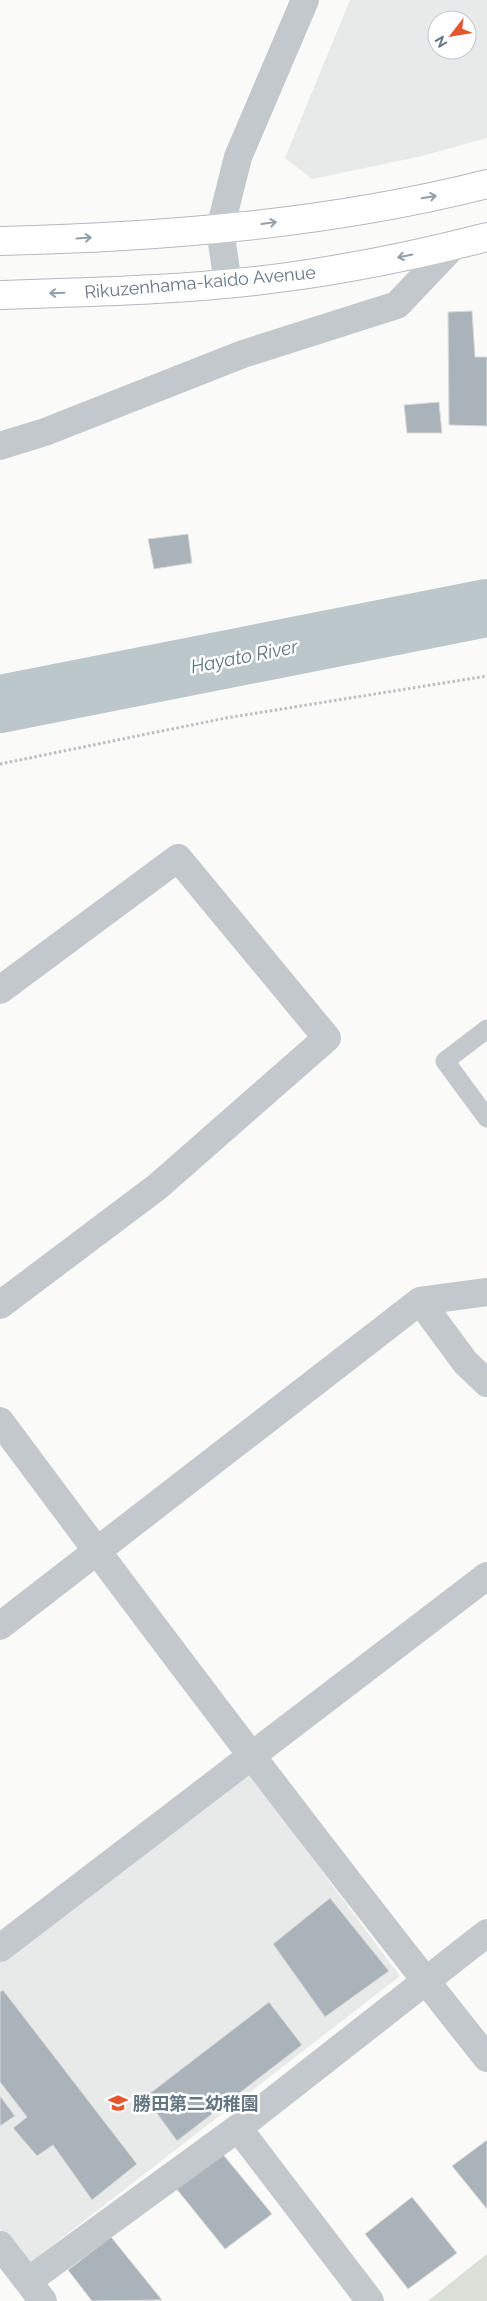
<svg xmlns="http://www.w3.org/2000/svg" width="487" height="2301" font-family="Raleway,'Noto Sans JP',sans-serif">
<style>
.built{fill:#e8e9e9;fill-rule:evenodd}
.green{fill:#dadfd7}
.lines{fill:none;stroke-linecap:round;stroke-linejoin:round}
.river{stroke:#bbc7cb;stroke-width:58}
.building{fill:#aab3b9;stroke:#dcdcda}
.trunk-casing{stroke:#b4b9bd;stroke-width:30}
.path{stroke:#bbbfc2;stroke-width:3;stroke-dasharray:2.5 2.5;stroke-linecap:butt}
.service{stroke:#c3c8cc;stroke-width:19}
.minor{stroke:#c3c8cc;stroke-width:28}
.tertiary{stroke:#c3c8cc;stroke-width:28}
.trunk{stroke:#fff;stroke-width:28}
.oneway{stroke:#939fa8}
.labels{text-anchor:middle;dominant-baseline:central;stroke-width:5;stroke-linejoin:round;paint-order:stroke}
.street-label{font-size:18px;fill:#657683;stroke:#fff}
.poi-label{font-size:18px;font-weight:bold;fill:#657683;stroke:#fff;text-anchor:start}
.water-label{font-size:19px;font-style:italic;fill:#60757c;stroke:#fff}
</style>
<rect width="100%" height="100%" fill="#fafaf8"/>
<path class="built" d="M350,0H487V138L422,156L312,179L285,158ZM437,20H467V50H437Z
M247,1770L400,1976L27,2265L0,2229V1959Z"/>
<path class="green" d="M487,2254V2301H428Z"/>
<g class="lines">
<path class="river" d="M0,704L487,608"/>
</g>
<path class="building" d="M472,311L475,357H487V426L449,425L448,312Z
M439,402L442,433H407L404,405Z
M188,534L192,563L154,569L148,539Z
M330,1898L389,1971L325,2017L273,1944Z
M3,1990L137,2164L92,2200L53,2145L37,2156L13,2128L27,2117L0,2082V1992Z
M269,2002L302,2045L177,2141L145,2097Z
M0,2096L15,2116L0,2126Z
M487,2140V2209L452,2166Z
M221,2152L272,2214L225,2249L175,2187Z
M412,2197L457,2253L408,2289L365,2234Z
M111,2237L162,2300L92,2301L68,2270Z"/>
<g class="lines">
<defs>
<path id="trunk" d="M0,241C163,237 329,224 487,184
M0,295C96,292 192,290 287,277C354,268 421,254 487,237"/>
</defs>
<use href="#trunk" class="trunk-casing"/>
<path class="path" d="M0,764L226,718L487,676"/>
<path class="service" d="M487,1029L445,1061L487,1118"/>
<path class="minor" d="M0,446L45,432L243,354L397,305L453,246
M0,990L178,858L327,1038L157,1187L0,1305
M420,1301L465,1362L487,1383
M0,1421C159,1635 320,1849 487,2058
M0,1626L420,1301L487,1292
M0,1948L487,1576
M238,2128L370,2301
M0,2245L43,2301
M28,2281L238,2128L487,1933"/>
<path class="tertiary" d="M228,284L220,229L238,157L305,0"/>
<use href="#trunk" class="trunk"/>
</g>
<defs><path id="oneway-shaft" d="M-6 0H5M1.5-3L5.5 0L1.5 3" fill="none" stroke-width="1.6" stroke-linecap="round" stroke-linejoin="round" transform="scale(1.25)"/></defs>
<g class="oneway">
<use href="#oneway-shaft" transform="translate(429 197) rotate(-10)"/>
<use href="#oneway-shaft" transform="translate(269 223) rotate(-8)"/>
<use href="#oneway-shaft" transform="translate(84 238) rotate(-4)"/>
<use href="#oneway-shaft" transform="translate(405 256) rotate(168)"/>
<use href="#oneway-shaft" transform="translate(57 293) rotate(178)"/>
</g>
<defs>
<symbol id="school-bare" viewBox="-9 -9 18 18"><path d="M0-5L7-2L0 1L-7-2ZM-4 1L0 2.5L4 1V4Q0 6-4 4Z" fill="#e4572e" stroke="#fff" stroke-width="2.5" paint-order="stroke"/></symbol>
</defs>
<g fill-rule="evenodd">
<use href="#school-bare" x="104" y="2089" width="28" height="28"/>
</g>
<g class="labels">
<g class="street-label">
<text transform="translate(200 282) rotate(-5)">Rikuzenhama-kaido Avenue</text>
</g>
<g class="poi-label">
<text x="133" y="2103">勝田第二幼稚園</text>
</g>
<g class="water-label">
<text transform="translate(244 656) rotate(-11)">Hayato River</text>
</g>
</g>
<g transform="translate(452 35) rotate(239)"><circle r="24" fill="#ffffff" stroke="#c1c8cd"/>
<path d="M0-4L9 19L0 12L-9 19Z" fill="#e4572e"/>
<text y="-8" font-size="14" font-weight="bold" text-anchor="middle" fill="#657683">N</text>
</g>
</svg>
